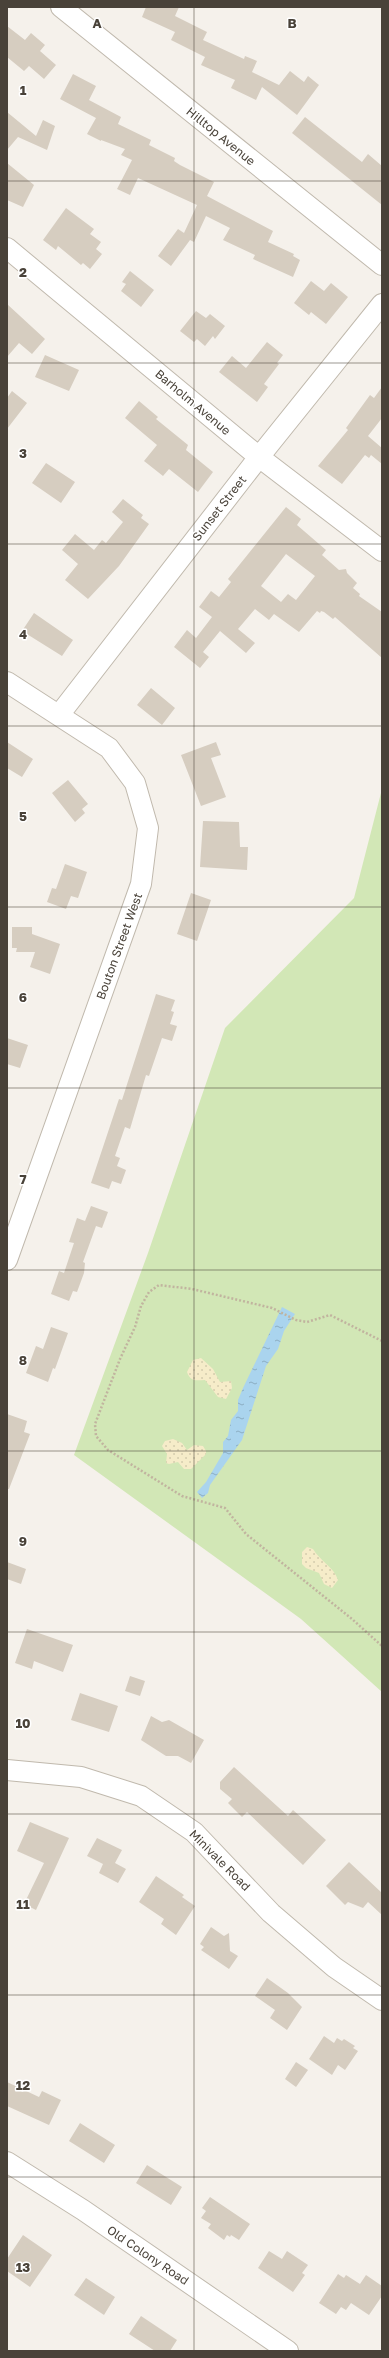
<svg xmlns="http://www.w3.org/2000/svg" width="389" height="2358" font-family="'Golos Text',sans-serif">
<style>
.grass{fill:#d2e7b6}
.sand{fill:url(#sand-dots)}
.water{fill:url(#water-ripples)}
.building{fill:#d6cdc0;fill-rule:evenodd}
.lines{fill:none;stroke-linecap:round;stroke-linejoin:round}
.minor-casing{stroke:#c0b9ad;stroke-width:22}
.path{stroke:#c1b49f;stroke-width:2.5;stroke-dasharray:2 2;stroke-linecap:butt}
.minor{stroke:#fff;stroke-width:20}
.grid{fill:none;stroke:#494239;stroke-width:1;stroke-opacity:0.55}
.labels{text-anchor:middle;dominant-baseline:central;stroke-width:3;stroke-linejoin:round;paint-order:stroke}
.street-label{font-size:12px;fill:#494239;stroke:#fff}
.grid-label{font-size:13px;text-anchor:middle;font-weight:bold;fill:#494239;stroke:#fff;stroke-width:3;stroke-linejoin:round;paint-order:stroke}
</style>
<defs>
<pattern id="sand-dots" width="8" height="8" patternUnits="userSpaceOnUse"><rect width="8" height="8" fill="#f6ecc9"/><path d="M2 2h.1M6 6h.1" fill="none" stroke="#d4ccad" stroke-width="1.8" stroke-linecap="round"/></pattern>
<pattern id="water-ripples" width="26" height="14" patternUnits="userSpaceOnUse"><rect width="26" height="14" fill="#aad4ee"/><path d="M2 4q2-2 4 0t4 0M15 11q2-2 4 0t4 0" fill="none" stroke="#8caec2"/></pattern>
</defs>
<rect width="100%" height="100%" fill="#f5f1eb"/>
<path class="grass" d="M382,789V1692L301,1619L74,1455L148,1253L225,1028L354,898Z"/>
<path class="sand" d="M201,1358L213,1369L220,1382L231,1381L232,1388L226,1399L218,1397L205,1380C197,1380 191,1383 187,1372L193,1360Z
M173,1439L182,1443L187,1450L194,1445L203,1446L206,1451V1454L191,1469H184L178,1462L169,1464L166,1463L167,1454L162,1446L165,1441Z
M307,1547L313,1549C320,1561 334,1567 338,1580L332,1588L324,1584L319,1573L306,1568L302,1564V1552Z"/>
<path class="water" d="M282,1307L295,1314L284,1331L278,1349L266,1366L242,1440L210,1485L208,1493L202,1498L197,1492L206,1482L223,1453V1442L228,1436L231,1420L238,1411V1400L243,1388Z"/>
<path class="building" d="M146,7H179L175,16L207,32L203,40L244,59L245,56L257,61L252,72L279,85L290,71L304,82L308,76L319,85L297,115L262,87L256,100L231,88L235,80L201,65L205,57L171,40L175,32L142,17Z
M7,26L25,40L31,33L45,45L40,51L56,65L44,79L29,66L24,71L7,57Z
M73,74L96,86L89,100L121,117L118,124L151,140L149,145L175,158L174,161L180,165L214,182L207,196L273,231L268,242L294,254L293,256L300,260L293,277L253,259L255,255L223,240L230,228L206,216L194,242L190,240L171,266L158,256L178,229L184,233L197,205L138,178L130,195L117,189L132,160L121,155L125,149L101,140V141L87,134L96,118L60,99Z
M7,112L36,136L43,120L55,126L47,150L18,137L7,150Z
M305,117L362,162L368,154L382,166V205L292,133Z
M7,163L34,185L23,207L7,200Z
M66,208L94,229L90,234L101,242L96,249L102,254L90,269L83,263L81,265L58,246L56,250L43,240Z
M130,271L154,290L141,307L121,291L126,284L122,282Z
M311,281L324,291L331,283L348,297L326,324L311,312L309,315L294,303Z
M7,304L45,339L32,354L19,343L7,357Z
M196,311L206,318L210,314L225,326L215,339L213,336L205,346L197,339L194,342L180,331Z
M267,342L283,355L277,363L279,364L264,384L268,387L257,402L219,372L232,356L246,368Z
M45,355L79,370L69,391L35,377Z
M382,387V418L368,436L382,448V464L371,455L369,458L365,455L342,484L318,466L348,430L346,428L370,395L374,398Z
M12,391L27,403L7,429V398Z
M139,401L158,417L156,419L188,445L186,450L213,472L198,492L169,469L163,476L144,461L157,445L125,418Z
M46,463L75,482L61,503L32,483Z
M123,499L143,515L141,518L149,524L119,566L88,599L65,580L78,564L62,550L75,534L94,550L102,540L106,543L123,522L112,512Z
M286,507L301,519L297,525L326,550L322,555L339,570L346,569L347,573L357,583L353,588L360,594L359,596L382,612V658L335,617L333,619L324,612L321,611L320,613L317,611L299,632L274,614L269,620L255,609L238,629L255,643L246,653L220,631L203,652L209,657L200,668L174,647L187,630L196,638L212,617L199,607L211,591L219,597L231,582L228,579ZM286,554L315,576L296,600L288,594L281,602L261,586Z
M34,613L73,640L62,656L22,631Z
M151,688L175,708L162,725L137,705Z
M7,742L33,759L22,777L7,768Z
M216,742L221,755L211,758L226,797L201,806L181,755Z
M68,780L88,804L82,809L85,813L75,822L52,793Z
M203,821L239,822L240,847H248L247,870L200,867Z
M65,864L87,872L78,898L71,896L66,909L47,902L52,888L56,889Z
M191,893L211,900L197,941L177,934Z
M12,927H32V934L60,944L50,974L30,967L35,952H16L17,948H12Z
M156,994L175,1000L171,1011L174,1012L170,1024L177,1026L172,1041L162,1038L149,1076L146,1075L130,1129L125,1127L115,1156L120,1158L117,1166L126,1170L121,1184L112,1181L109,1189L91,1183L119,1099L122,1100Z
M7,1038L28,1045L20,1068L7,1064Z
M91,1206L108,1212L102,1228L96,1226L83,1262L85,1263L84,1273L77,1292L73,1291L69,1301L51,1294L59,1271L64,1273L74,1243L69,1242L77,1218L85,1221Z
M51,1327L68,1333L55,1369L53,1368L48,1382L26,1373L36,1346L43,1349Z
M7,1414L27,1421L24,1432L30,1434L9,1489H7Z
M7,1562L26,1569L21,1584L7,1579Z
M27,1629L73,1645L63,1672L34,1661L32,1669L15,1663Z
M130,1676L145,1681L140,1696L125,1691Z
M80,1693L118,1706L109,1732L71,1720Z
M151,1716L162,1722L169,1720L204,1740L191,1763L178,1756H166L141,1740Z
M234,1767L288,1816L293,1810L326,1840L303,1865L247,1812L242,1817L228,1803L232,1799L220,1789V1782Z
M30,1822L69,1838L36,1910L24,1904L44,1863L17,1851Z
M97,1838L122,1850L115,1863L126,1869L118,1883L99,1873L103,1864L87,1856Z
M349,1862L382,1893V1915L368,1902L363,1908L348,1902L345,1905L326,1886Z
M156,1876L184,1895L182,1897L195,1906L176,1935L161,1924L164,1919L139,1902Z
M211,1927L224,1936L229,1933L230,1951L238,1956L229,1969L201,1950L204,1947L200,1944Z
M267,1978L288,1993L302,2007L287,2030L270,2018L275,2010L255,1996Z
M324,2036L334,2043L337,2038L342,2041L344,2039L355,2046L353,2048L358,2051L345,2070L338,2065L332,2075L309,2059Z
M296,2062L308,2070L296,2087L285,2079Z
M7,2082L39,2097L42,2091L61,2100L49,2125L7,2106Z
M80,2123L115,2145L104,2163L69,2141Z
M147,2165L182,2187L171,2205L136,2183Z
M210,2197L250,2224L239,2240L231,2235L230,2237L227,2235L224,2240L208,2228L211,2224L201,2218L206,2211L202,2208Z
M23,2235L52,2255L30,2287L7,2271V2259Z
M269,2251L282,2259L287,2251L308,2265L302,2273L305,2275L293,2292L258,2268Z
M338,2274L344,2278L346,2275L360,2284L366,2275L382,2286V2296L369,2315L351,2303L346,2310L341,2307L336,2314L319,2303Z
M86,2278L115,2297L104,2315L74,2295Z
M141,2316L177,2340L170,2351H155L129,2334Z"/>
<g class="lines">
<defs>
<path id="minor" d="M61,7L382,265
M7,248L259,457L382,551
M7,682L109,748L135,783L148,828L141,884L7,1260
M59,715L259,457L382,304
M7,1770L81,1777L141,1796L194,1832L271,1913L334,1967L382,2000
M7,2162L83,2210L288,2351"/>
</defs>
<use href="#minor" class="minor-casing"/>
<path class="path" d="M382,1341L330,1315L307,1322L296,1320L272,1308L192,1289L159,1285L149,1292L141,1306L135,1327L120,1359L95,1424L96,1436L108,1450L182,1496L225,1508L246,1534L352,1619L382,1646"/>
<use href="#minor" class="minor"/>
</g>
<path class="grid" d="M194,7V2351M7,181H382M7,363H382M7,544H382M7,726H382M7,907H382M7,1088H382M7,1270H382M7,1451H382M7,1632H382M7,1814H382M7,1995H382M7,2177H382"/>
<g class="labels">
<g class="street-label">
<text transform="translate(221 136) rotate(39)">Hilltop Avenue</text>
<text transform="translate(193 402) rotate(40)">Barholm Avenue</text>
<text transform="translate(219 508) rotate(-52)">Sunset Street</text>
<text transform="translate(119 946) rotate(-70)">Bouton Street West</text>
<text transform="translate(220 1860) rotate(45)">Minivale Road</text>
<text transform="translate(148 2255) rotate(34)">Old Colony Road</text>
</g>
</g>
<g class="grid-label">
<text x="97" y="28">A</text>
<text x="292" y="28">B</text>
<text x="23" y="95">1</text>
<text x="23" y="277">2</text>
<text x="23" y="458">3</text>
<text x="23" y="639">4</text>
<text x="23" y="821">5</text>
<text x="23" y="1002">6</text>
<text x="23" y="1184">7</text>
<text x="23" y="1365">8</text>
<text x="23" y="1546">9</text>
<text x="23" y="1728">10</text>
<text x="23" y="1909">11</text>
<text x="23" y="2090">12</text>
<text x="23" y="2272">13</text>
</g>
<rect width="389" height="2358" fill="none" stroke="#494239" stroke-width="16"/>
</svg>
